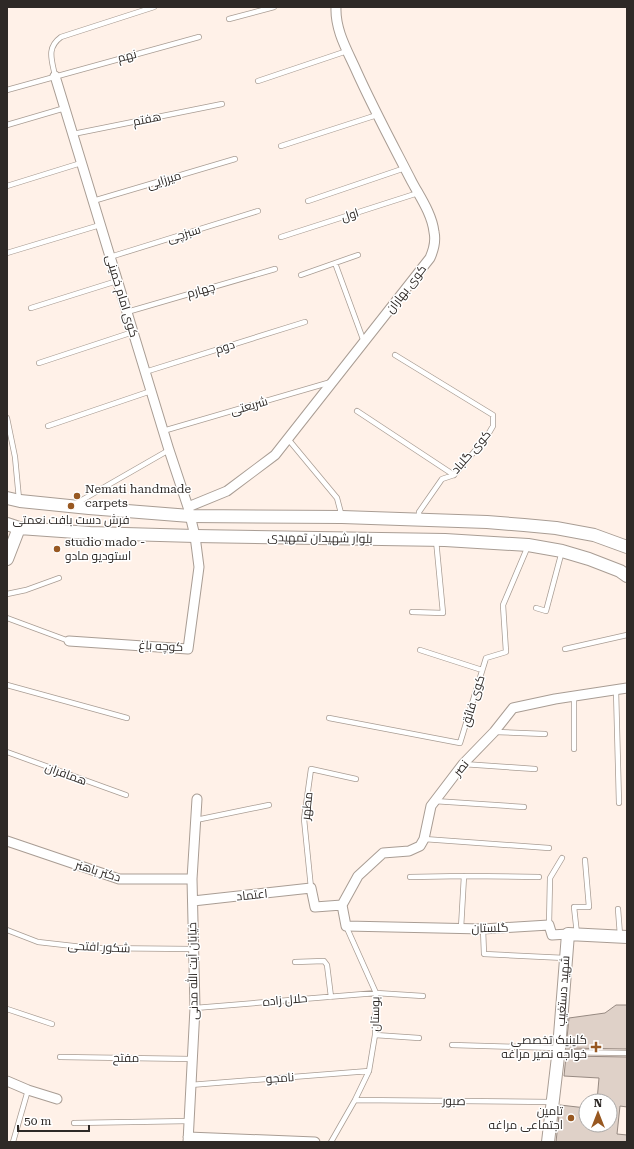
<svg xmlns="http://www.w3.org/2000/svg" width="634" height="1149" font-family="'Roboto Serif',Cairo,serif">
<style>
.building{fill:#dfd1c8;stroke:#978a82}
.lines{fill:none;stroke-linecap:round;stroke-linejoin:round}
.lane-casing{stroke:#a99d94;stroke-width:6}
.street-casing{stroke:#a99d94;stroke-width:11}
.secondary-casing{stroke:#a99d94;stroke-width:14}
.lane{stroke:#fff;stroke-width:4.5}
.street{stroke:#fff;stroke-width:9}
.secondary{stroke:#fff;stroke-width:12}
.poi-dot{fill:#985821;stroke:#fff;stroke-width:1.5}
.labels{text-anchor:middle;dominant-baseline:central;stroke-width:3;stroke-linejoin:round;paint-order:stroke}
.street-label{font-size:12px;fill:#2e2926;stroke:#fff}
.poi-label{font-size:12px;fill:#2e2926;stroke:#fff;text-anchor:start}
</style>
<rect width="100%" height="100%" fill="#fff1e8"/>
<path class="building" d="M616,1005H627V1049L566,1048L569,1018L605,1013Z
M566,1056L627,1057V1107L620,1106L617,1134L627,1135V1142H556L560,1105L586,1108V1125H610V1101H597L599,1078L564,1076Z"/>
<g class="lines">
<defs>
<path id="lane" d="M229,19L274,7
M55,76C52,60 46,48 61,37L154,7
M258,81L347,51
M7,90L199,37
M7,125L65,108
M73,134L222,104
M281,146L377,115
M7,186L81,163
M93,201L235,159
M308,201L405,168
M281,237L418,193
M7,253L100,225
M110,257L258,211
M335,263L364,342
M301,275L358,255
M31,308L117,281
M127,312L275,269
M395,355L493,415V426L486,438L454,475L442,479L419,512V519
M39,363L133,332
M145,372L305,322
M357,411L454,475
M7,418L15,457L19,499
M48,426L151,391
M163,431L331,382
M288,439L337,498L342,517
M75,504L169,450
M7,594L26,590L59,578
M536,608L546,611L562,551
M412,612L443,613L436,540
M7,618L69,641
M565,649L627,635
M420,650L482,670
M7,685L127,718
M616,690L619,803
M574,697V749
M329,718L460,743L486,658L506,652L503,605L528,546
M495,732L545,734
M7,752L126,795
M463,764L535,769
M434,801L524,807
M196,820L269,805
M424,839L549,848
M410,877L464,876L539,877
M311,888L304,819L311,769L356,779
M618,909L620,935
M549,925L550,878L562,858
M461,928L464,876
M483,929L484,954L565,958
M7,930L38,942L91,948L193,949
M577,934L574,907H589L585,860
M295,962L324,961L327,965L331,997
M195,1008L376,993L423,996
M7,1009L52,1024
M375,1035L419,1038
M452,1045L557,1048
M559,1052L627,1053
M60,1057L192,1059
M190,1085L369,1071
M355,1100L552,1102
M74,1123L189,1121
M13,1142L28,1090
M331,1142L355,1100L369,1071L375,1035L376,993L346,926"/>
<path id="street" d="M55,76L169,450L188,507L195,536L199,567L188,649L69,641
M188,507L227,491L275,455L430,258C434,249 436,241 434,232C432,214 420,197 412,182C393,145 373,108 356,70C347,50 335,30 336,7
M7,841L119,879H192
M193,901L311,888L315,907L342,905L346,926L483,929L549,925L552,935L568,934
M342,905L358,876L383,853L409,851L420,846L424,839L431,806L463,764L494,732L513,708L555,699L627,688
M7,1081L28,1090L57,1099
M188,1137L315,1142
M188,1142L195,1008L192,879L197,799"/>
<path id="secondary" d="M7,498L20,501L89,508L190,516L342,517L487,522L524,525L556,528L594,535L627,547
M7,524L19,528L90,533L195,536L445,540L528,545L562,551L589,559L620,571L627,576
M7,559L19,528
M548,1142L559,1048L568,934L627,937"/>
</defs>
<use href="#lane" class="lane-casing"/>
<use href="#street" class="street-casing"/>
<use href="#secondary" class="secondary-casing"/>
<use href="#lane" class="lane"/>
<use href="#street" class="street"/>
<use href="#secondary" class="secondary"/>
</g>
<g class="poi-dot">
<circle cx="77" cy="496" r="4"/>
<circle cx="71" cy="506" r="4"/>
<circle cx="57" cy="549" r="4"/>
<path d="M594 1041h4v4h4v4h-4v4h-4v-4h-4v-4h4z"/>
<circle cx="571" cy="1118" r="4"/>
</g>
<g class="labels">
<g class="street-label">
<text transform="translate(127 56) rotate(-15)">نهم</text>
<text transform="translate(147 119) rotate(-11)">هفتم</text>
<text transform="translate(164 180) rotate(-17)">میرزایی</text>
<text transform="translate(350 215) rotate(-18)">اول</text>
<text transform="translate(184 234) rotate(-17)">سبزچی</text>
<text transform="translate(406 289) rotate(-52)">کوی بهاران</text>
<text transform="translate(201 290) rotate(-16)">چهارم</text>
<text transform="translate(122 296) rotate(73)">کوی امام خمینی</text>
<text transform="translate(225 347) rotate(-17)">دوم</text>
<text transform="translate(249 406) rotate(-16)">شریعتی</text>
<text transform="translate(471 452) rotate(-49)">کوی گلباد</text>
<text transform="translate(320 538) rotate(1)">بلوار شهیدان تمهیدی</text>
<text transform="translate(161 646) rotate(3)">کوچه باغ</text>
<text transform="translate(473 701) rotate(-73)">کوی فائق</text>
<text transform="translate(461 768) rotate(-50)">نصر</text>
<text transform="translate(66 774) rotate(20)">همافران</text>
<text transform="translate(307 806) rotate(-84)">مطهر</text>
<text transform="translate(98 871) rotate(17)">دکتر باهنر</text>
<text transform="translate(252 895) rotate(-6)">اعتماد</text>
<text transform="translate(490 928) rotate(-1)">گلستان</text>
<text transform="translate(99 947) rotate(3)">شکور افتحی</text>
<text transform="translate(193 971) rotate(-91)">خیابان آیت الله مدنی</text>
<text transform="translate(563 991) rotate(-86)">شهید دستغیب</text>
<text transform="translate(285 1000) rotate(-5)">حلال زاده</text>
<text transform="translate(375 1014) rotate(-89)">بوستان</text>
<text transform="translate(126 1058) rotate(1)">مفتح</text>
<text transform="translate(280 1078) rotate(-4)">نامجو</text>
<text transform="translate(454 1101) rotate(1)">صبور</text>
</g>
<g class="poi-label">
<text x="85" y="489">Nemati handmade<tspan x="85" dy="14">carpets</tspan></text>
<text x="71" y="520" text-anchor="middle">فرش دست بافت نعمتی</text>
<text x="65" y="542">studio mado -<tspan x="65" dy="14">استودیو مادو</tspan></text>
<text x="587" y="1040" text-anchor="end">کلینیک تخصصی<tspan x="587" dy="14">خواجه نصیر مراغه</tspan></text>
<text x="563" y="1111" text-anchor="end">تامین<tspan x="563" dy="14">اجتماعی مراغه</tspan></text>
</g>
</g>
<rect width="634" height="1149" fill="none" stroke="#2e2926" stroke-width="16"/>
<g transform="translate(598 1113)"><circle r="19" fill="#ffffff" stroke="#aba9a8"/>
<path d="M0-3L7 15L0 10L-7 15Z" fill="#985821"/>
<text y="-6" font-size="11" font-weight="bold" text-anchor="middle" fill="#2e2926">N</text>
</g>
<path d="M18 1125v6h71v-6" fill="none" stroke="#2e2926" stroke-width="2"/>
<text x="24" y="1125" font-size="12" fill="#2e2926" stroke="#ffffff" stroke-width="3" paint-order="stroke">50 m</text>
</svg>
